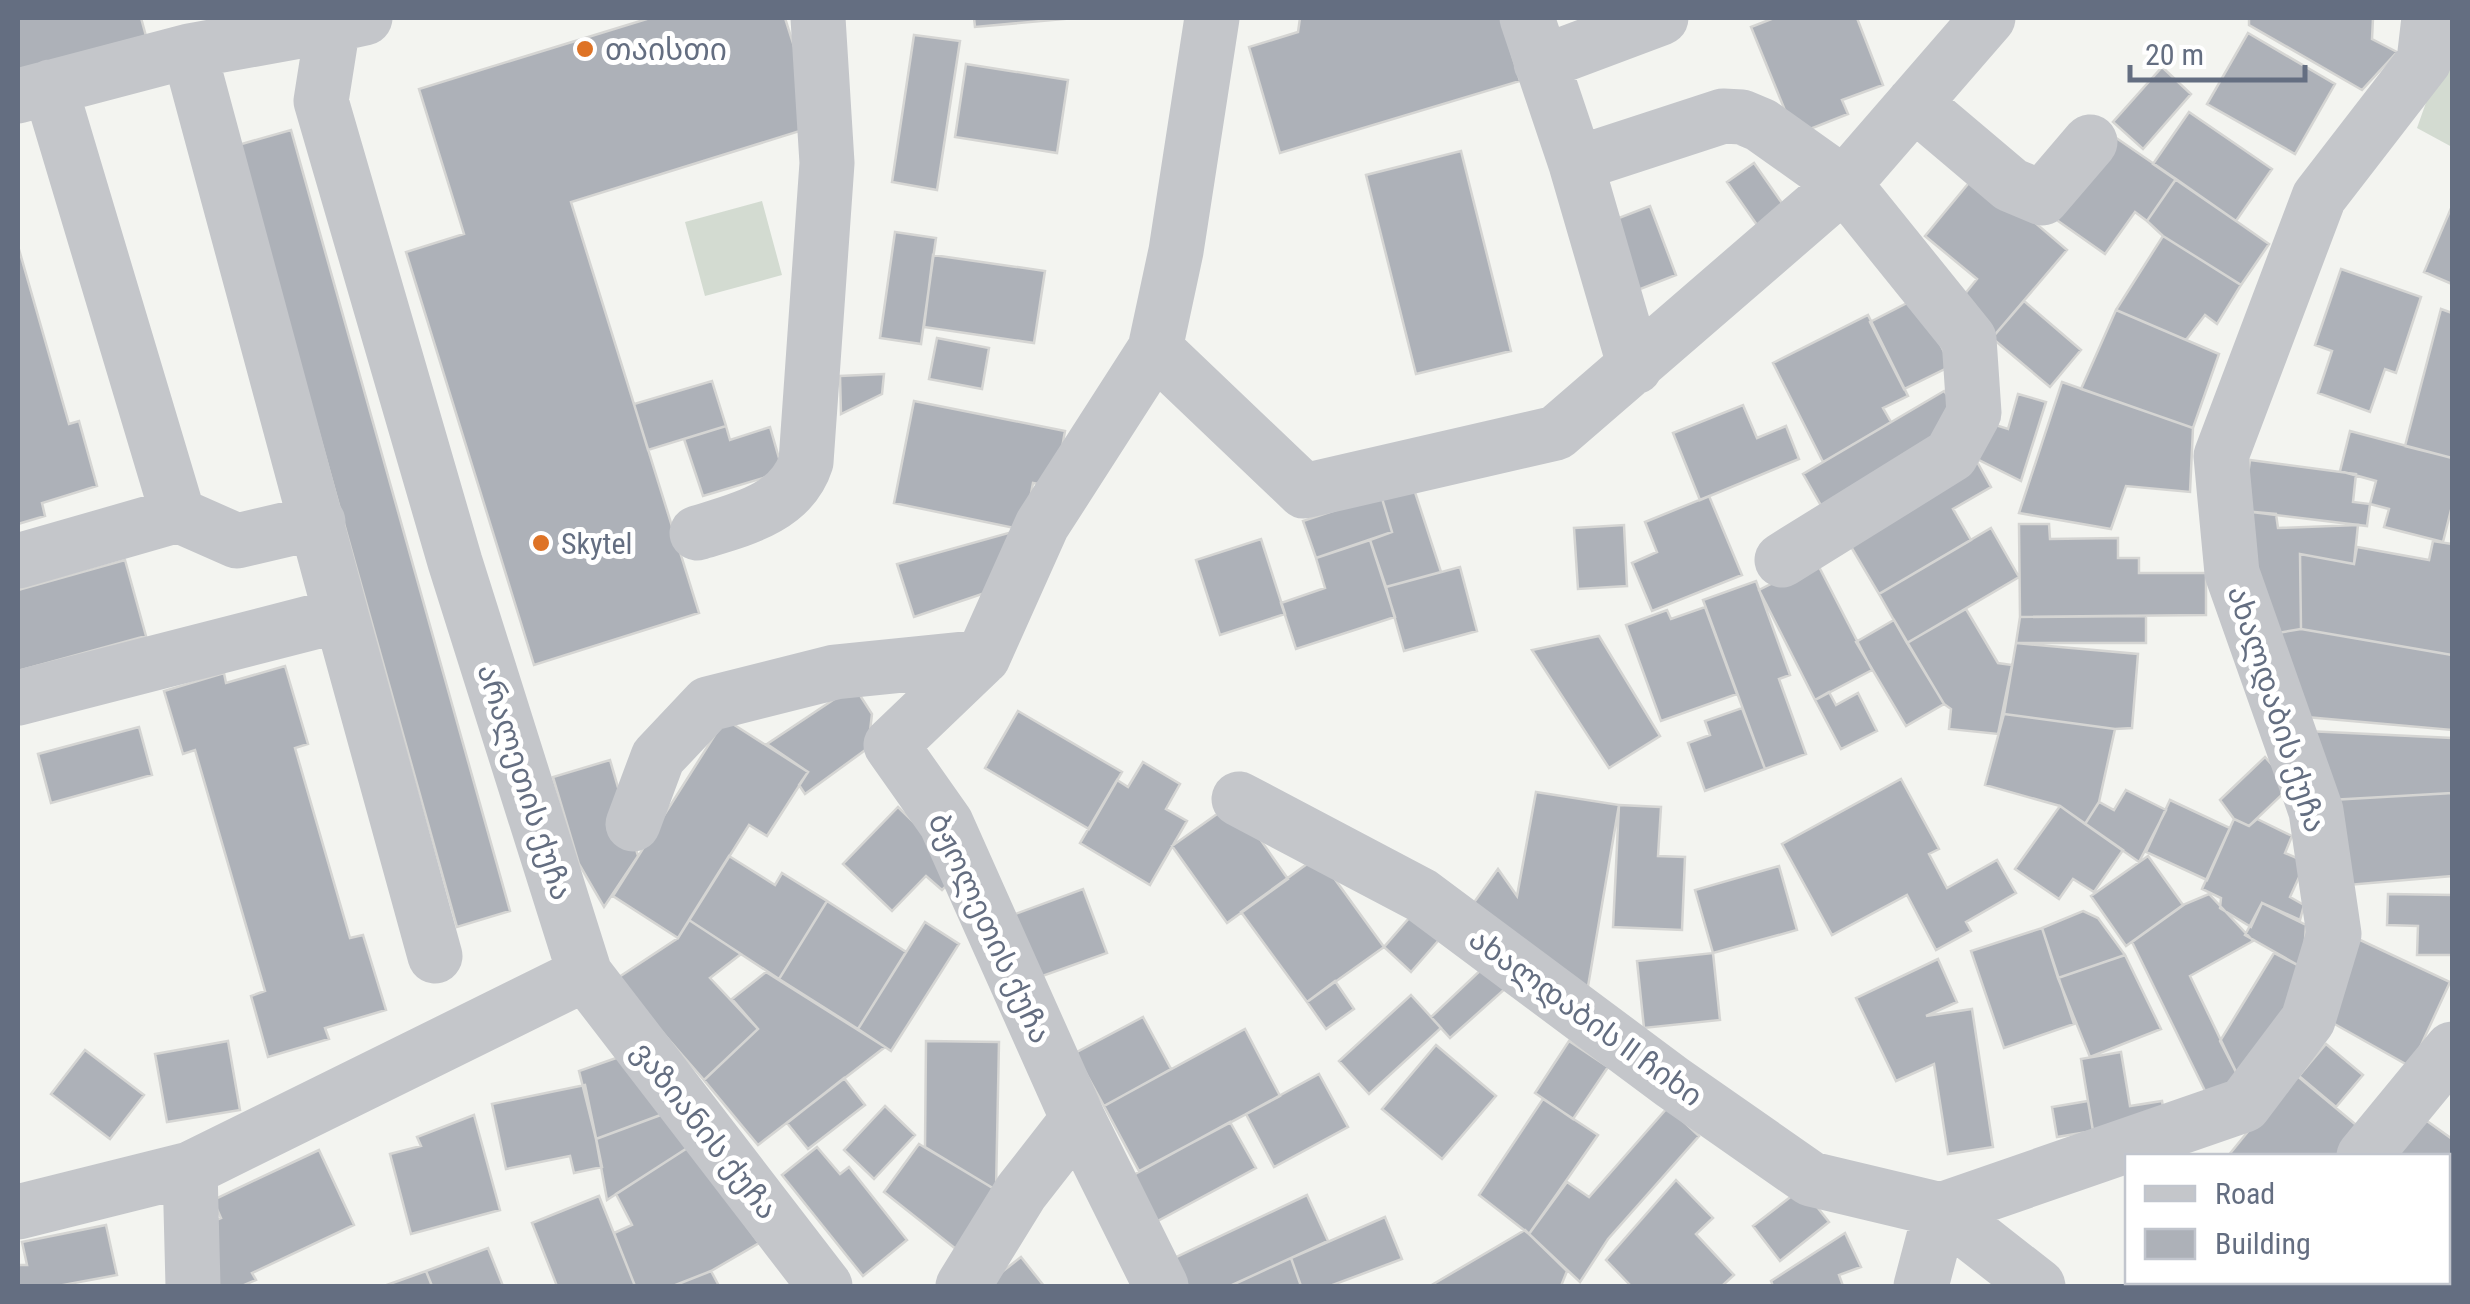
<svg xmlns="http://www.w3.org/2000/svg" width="2470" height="1304" font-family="'Roboto Condensed','Noto Sans Georgian',sans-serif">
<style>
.green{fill:#d3dbd1}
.building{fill:#adb1b8;stroke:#d5d5d3;stroke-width:2.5}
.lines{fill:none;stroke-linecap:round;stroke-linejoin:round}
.minor{stroke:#c4c6ca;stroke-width:55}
.poi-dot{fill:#de7326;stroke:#fff;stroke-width:4}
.labels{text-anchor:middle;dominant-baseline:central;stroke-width:10;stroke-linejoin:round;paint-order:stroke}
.poi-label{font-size:30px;fill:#646e81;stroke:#fff;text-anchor:start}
.street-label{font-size:30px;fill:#646e81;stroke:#fff}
</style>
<rect width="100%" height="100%" fill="#f3f4f0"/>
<path class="green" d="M2452,29V147L2417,128Z
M762,201L782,275L705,296L685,222Z"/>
<path class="building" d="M18,18H141L146,36L18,70Z
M650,18H785L819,125L571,202L699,613L534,665L406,252L464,234L419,89Z
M974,18H1075L975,27Z
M1300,18H1501L1520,81L1280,153L1249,47L1298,32Z
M1774,18H1857L1883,85L1842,100L1848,114L1795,135L1751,27Z
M2249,18H2373L2372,39L2397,52L2362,90L2249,25Z
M2248,33L2335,84L2295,154L2207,104Z
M914,35L960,41L937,190L892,182Z
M966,64L1068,80L1057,153L955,137Z
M2162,67L2191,94L2143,149L2113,122Z
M2189,112L2272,169L2236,221L2153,164Z
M291,130L510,911L457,927L238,145Z
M2109,133L2176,179L2147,221L2135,212L2105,254L2051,216Z
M1461,151L1511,351L1416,374L1366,175Z
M1754,163L1791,216L1764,235L1727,182Z
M1977,173L2067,250L1992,338L1955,306L1977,279L1925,236Z
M2176,179L2269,244L2241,285L2163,236L2147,221Z
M1650,206L1676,275L1638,290L1611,221Z
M2452,206V284L2424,272Z
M895,232L936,238L921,344L880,338Z
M2163,236L2241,285L2217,324L2205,315L2186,340L2116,310Z
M18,246L69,424L79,421L97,486L42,503L45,516L18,524Z
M933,255L1045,271L1034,343L924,327Z
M2341,269L2421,297L2396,373L2385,369L2370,412L2318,393L2332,351L2315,345Z
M1917,298L1951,366L1904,389L1870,322Z
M2024,301L2081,350L2050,387L1992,338Z
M2441,309L2452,313V458L2405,446Z
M2116,310L2219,354L2193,428L2081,389Z
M1868,315L1908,396L1883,408L1891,422L1823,462L1773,363Z
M937,338L989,348L982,389L929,379Z
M884,374L882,394L841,414L840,376Z
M712,381L726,426L648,450L634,404Z
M2062,382L2193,428L2190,492L2126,486L2111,529L2019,513Z
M1944,391L1961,412L1831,523L1803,474Z
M2018,394L2046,402L2021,481L1975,458L1986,422L2008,429Z
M914,401L1065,431L1055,487L1033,483L1024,530L894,503Z
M1743,405L1757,438L1786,426L1799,459L1700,500L1673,433Z
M726,426L730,440L770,427L783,472L703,496L684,439Z
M2350,431L2452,458V506L2443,542L2384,527L2389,509L2370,504L2376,481L2340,471Z
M1975,458L1991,487L1953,509L1971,540L1879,594L1844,535Z
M2250,460L2356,474L2353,502L2370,504L2367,526L2243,511Z
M1413,486L1441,572L1386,587L1370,540L1392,532L1381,495Z
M1381,495L1392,532L1316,558L1303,521Z
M1709,496L1742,575L1652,611L1632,563L1657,552L1645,522Z
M2243,511L2276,514L2278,528L2358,525L2354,564L2300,554L2301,629L2272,634Z
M2019,524H2049L2050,539L2118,538V558H2139V573H2206V615L2020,617Z
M1624,525L1627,586L1578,589L1574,528Z
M1991,528L2019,577L1907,643L1879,594Z
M1012,532L991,591L914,617L897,564Z
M1261,539L1285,614L1220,635L1196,560Z
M1370,540L1395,617L1296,649L1281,603L1325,588L1316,558Z
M2433,541L2452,544V655L2301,629L2300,554L2354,564L2357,547L2429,560Z
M125,560L146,636L18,671V590Z
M1816,561L1872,670L1815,700L1759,590Z
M1460,567L1477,631L1404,651L1386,587Z
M1756,581L1790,675L1779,679L1806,754L1765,769L1703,600Z
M1705,607L1737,694L1661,721L1626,625L1667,610L1671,619Z
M1966,609L1998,663L2012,665L1998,734L1949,729L1951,709L1944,704L1907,643Z
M2146,616V643H2016L2020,617Z
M1894,620L1944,704L1906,726L1856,642Z
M2301,629L2452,655V730L2295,716L2272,634Z
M1599,636L1660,736L1609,768L1532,650Z
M2016,643L2138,654L2132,728L2115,729L2004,714Z
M285,666L308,744L295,748L350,938L363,935L386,1010L325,1028L329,1039L268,1057L251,996L265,991L195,750L183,754L164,691L224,673L226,683Z
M854,686L872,714L868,748L805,794L799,785L808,772L767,744Z
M1829,692L1836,705L1858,693L1877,731L1841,749L1815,700Z
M1742,708L1765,769L1705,791L1688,743L1710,735L1705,721Z
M1018,711L1122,772L1089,829L985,768Z
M2004,714L2115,729L2099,802L2085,824L2060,806L1985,785Z
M725,719L808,772L767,836L749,825L678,938L613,896Z
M139,727L152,775L51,803L38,754Z
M2306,731L2452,738V793L2331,800Z
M2265,757L2291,786L2249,826L2234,819L2220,800Z
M610,760L638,856L604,907L579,864L553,777Z
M1143,762L1180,784L1166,809L1187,821L1150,885L1080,843L1117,780L1128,787Z
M1901,779L1939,849L1929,854L1947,888L1997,860L2016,893L1966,922L1971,931L1936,950L1907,895L1832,935L1782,844Z
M2126,790L2166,810L2139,862L2085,824L2099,802L2114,810Z
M1536,792L1619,805L1585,1004L1470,908L1498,869L1517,896Z
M2452,793V876L2348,885L2331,800Z
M2170,800L2230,828L2207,880L2146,852Z
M1234,802L1288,879L1227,923L1172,846Z
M1619,805L1661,807L1658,856L1685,857L1682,930L1613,927Z
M2060,806L2123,850L2094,892L2073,879L2059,899L2015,869Z
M898,807L962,869L942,890L926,876L892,911L843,864Z
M2234,819L2249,826L2257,819L2292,836L2285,853L2306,862L2290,897L2304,905L2300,920L2262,903L2251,927L2220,908L2221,898L2202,889Z
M729,856L775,885L782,873L827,901L779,979L689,920Z
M1318,856L1384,947L1307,1002L1241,912Z
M2148,856L2183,905L2126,946L2091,896Z
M1779,866L1797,930L1713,953L1695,890Z
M1083,889L1107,953L1034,979L1010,916Z
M2209,894L2253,941L2190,976L2240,1080L2209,1099L2132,942L2185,904Z
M2388,894L2452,895V955H2417L2418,926L2387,925Z
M827,901L906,952L858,1029L779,979Z
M2262,903L2306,925L2303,968L2245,935Z
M1417,909L1445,933L1411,972L1384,947Z
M2083,911L2098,918L2125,955L2058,978L2042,928Z
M689,920L741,954L710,978L758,1029L704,1080L616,979L678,938Z
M925,922L959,944L891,1051L858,1029Z
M2042,928L2074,1024L2004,1048L1971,951Z
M2358,939L2450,982L2411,1067L2331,1022Z
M1713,953L1720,1020L1644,1028L1637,961Z
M2274,953L2303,968L2278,1042L2240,1080L2220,1041Z
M2125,955L2161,1029L2090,1057L2058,978Z
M1938,959L1957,1002L1926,1016L1972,1009L1993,1147L1948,1154L1934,1064L1896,1081L1856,998Z
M1486,965L1506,988L1450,1038L1431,1017Z
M766,972L885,1047L758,1145L704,1080L758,1029L732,999Z
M1335,981L1354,1009L1326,1029L1307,1002Z
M1411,995L1441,1028L1369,1094L1339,1061Z
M1143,1017L1171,1069L1104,1106L1075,1053Z
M1245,1029L1280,1096L1139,1171L1104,1106Z
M228,1041L240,1110L167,1122L155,1054Z
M926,1041L999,1042L996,1190L925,1147Z
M1569,1041L1608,1067L1573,1119L1535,1093Z
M2326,1044L2363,1075L2336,1107L2299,1076Z
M1436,1045L1496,1096L1442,1159L1382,1109Z
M85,1050L144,1095L110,1139L51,1094Z
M2121,1052L2130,1106L2162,1101L2165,1119L2093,1131L2081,1059Z
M619,1057L666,1113L596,1139L579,1071Z
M1319,1074L1348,1127L1274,1167L1246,1114Z
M2295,1074L2367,1134L2348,1156H2228Z
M844,1078L865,1105L808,1149L787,1123Z
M585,1085L602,1167L574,1173L570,1156L506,1169L492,1104Z
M1543,1099L1598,1135L1529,1234L1479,1195Z
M2088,1101L2093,1131L2057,1137L2052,1107Z
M885,1106L915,1135L874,1179L844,1150Z
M1668,1107L1699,1136L1608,1239L1580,1282L1529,1234L1567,1182L1589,1197Z
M666,1113L689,1147L607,1200L596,1139Z
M474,1115L500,1210L411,1234L390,1154L421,1146L417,1137Z
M2420,1116L2452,1139V1200L2448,1197V1156H2391Z
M1230,1122L1256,1168L1152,1224L1128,1178Z
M919,1144L996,1190L961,1253L884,1192Z
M689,1147L759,1243L711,1271L673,1286H635L614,1233L632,1225L616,1194Z
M817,1147L840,1174L849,1167L907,1240L863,1276L782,1175Z
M319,1150L354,1225L252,1273L256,1280L242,1286H219L211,1222L221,1218L213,1200Z
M1676,1180L1713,1218L1696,1234L1734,1275L1722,1286H1631L1606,1260Z
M1802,1188L1829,1222L1780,1261L1753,1226Z
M1307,1195L1328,1241L1230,1286H1188L1174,1258Z
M599,1196L635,1286H557L532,1223Z
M2448,1197L2452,1200V1281L2448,1277Z
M1385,1217L1402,1259L1330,1286H1301L1291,1258Z
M106,1225L117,1275L58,1286H18V1265H27L22,1242Z
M1525,1230L1567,1271L1561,1286H1430Z
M1845,1233L1861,1267L1839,1275L1843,1286H1773L1771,1281Z
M488,1248L503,1286H432L426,1271Z
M1021,1257L1044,1286H984Z
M1291,1258L1301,1286H1230Z
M426,1271L432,1286H384Z
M711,1271L719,1286H673Z"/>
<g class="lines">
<path class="minor" d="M365,18L333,25L321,101L455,562L585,974L825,1286
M1212,18L1176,251L1155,349L1304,491L1556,433L1844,184L1988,18
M1527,18L1576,164L1635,367
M1541,63L1661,18
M50,87L178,515L237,541L318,522
M18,96L189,51L333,25
M1914,103L2011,185L2042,198L2090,142
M1576,164L1723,116L1742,117L1761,125L1844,184L1969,339L1974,413L1951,455L1782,560
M1155,349L1042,525L983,657L891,745L946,823L1078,1119L1161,1286
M697,533C739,520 791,509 806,462L827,163L818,18
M18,561L178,515
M341,615L435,956
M18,698L341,615L189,51
M1239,799L1421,895L1672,1082L1811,1179L1941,1210L2038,1286
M633,824L658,757L708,704L835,672L983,657
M2364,1156L2452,1049
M190,1169L193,1286
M1941,1210L2244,1105L2308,1020L2334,934L2316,811L2232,573L2221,456L2319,197L2424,61L2429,18
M18,1212L190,1169L585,974
M963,1286L1021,1192L1078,1119
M1921,1286L1941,1210
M2174,1286L2180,1282"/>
</g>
<g class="poi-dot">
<circle cx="585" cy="49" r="10"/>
<circle cx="541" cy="543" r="10"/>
</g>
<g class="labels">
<g class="poi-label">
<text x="605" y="49">თაისთი</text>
<text x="561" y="543">Skytel</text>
</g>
<g class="street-label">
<text transform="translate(2277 709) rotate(72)">ახალდაბის ქუჩა</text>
<text transform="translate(525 782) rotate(72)">არალეთის ქუჩა</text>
<text transform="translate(990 928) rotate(65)">ბჟოლეთის ქუჩა</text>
<text transform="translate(1586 1017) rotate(36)">ახალდაბის II ჩიხი</text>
<text transform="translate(705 1130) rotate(52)">ვაზიანის ქუჩა</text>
</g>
</g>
<rect width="2470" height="1304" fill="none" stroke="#646e81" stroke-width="40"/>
<rect x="2125" y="1154" width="325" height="130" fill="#ffffff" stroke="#c1c5cd" stroke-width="2.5"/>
<rect x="2145" y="1186" width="50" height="15" fill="#c4c6ca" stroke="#c1c5cd" stroke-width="2.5"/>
<text x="2215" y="1204" font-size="30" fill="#646e81">Road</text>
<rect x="2145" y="1229" width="50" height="30" fill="#adb1b8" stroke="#c1c5cd" stroke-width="2.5"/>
<text x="2215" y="1254" font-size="30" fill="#646e81">Building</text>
<path d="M2130 65v15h175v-15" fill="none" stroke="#646e81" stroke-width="5"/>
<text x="2145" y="65" font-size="30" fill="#646e81" stroke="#ffffff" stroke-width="8" paint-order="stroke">20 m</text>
</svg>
